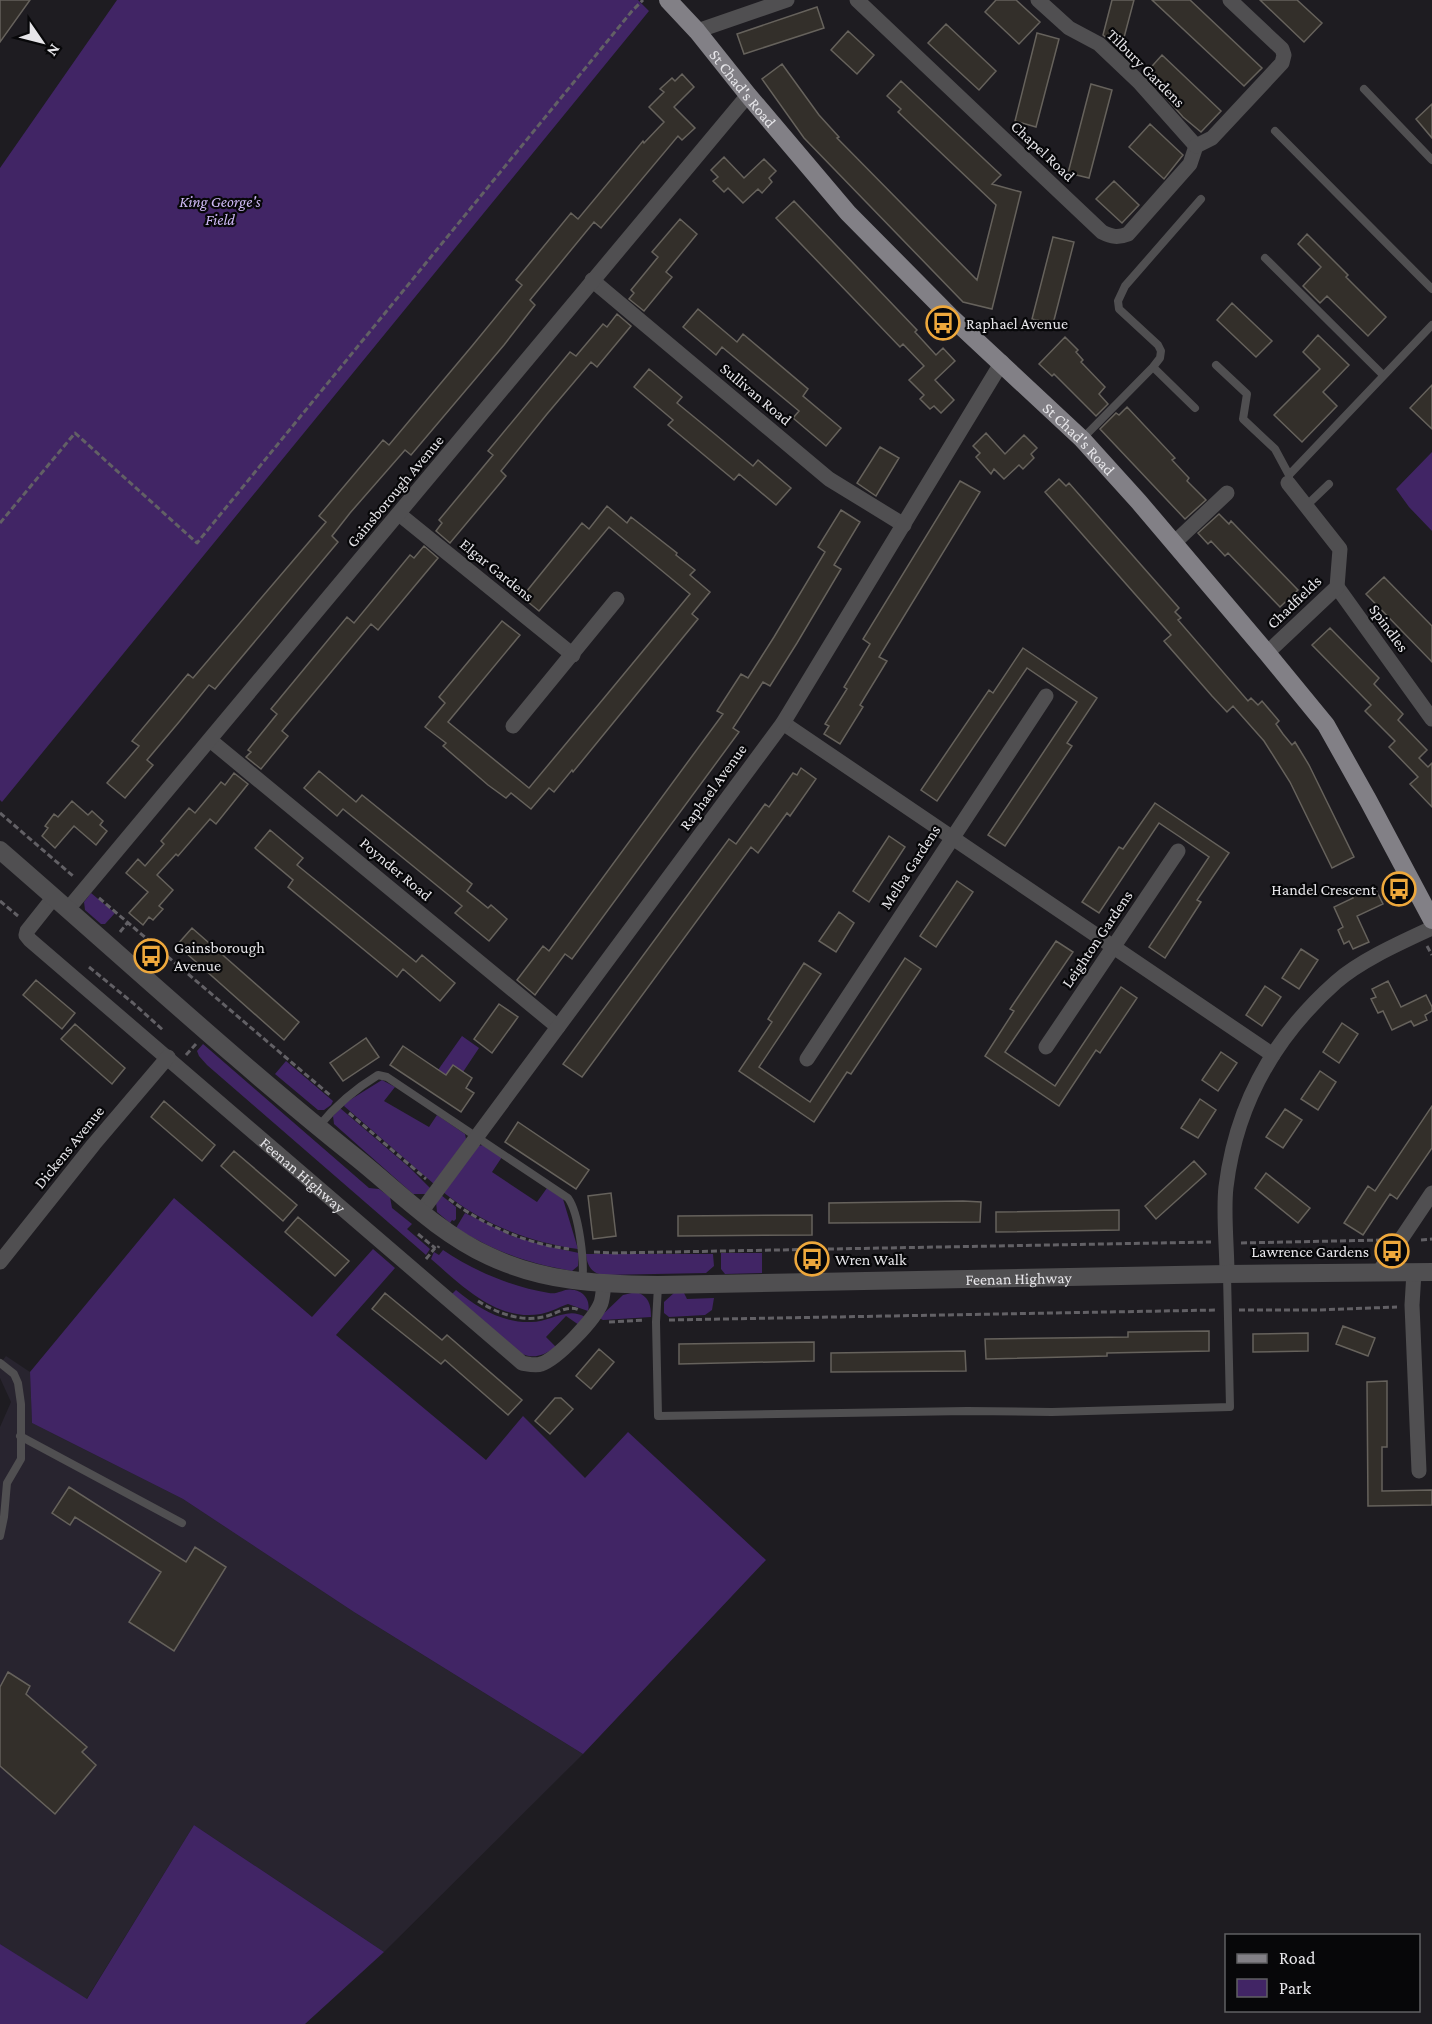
<svg xmlns="http://www.w3.org/2000/svg" width="1432" height="2024" font-family="'Crimson Pro',serif">
<style>
.built{fill:#28242f}
.green{fill:#412565}
.building{fill:#332f2a;stroke:#66625c;stroke-width:1.5}
.lines{fill:none;stroke-linecap:round;stroke-linejoin:round}
.path{stroke:#626065;stroke-width:3;stroke-dasharray:6 3;stroke-linecap:butt}
.service{stroke:#504f51;stroke-width:8}
.minor{stroke:#504f51;stroke-width:15}
.tertiary{stroke:#504f51;stroke-width:18}
.primary{stroke:#828086;stroke-width:18}
.labels{text-anchor:middle;dominant-baseline:central;stroke-width:4.5;stroke-linejoin:round;paint-order:stroke}
.street-label{font-size:16px;fill:#e6e5e9;stroke:#070709}
.park-label{font-size:16px;font-style:italic;fill:#cdb8f3;stroke:#070709}
.poi-label{font-size:16px;fill:#e6e5e9;stroke:#070709;text-anchor:start}
</style>
<rect width="100%" height="100%" fill="#1e1c21"/>
<path class="built" d="M6,1356L30,1372L32,1423L183,1499L354,1612L583,1754L384,1952L194,1825L86,2000L0,1944V1427L11,1402L0,1378V1364Z"/>
<path class="green" d="M117,0H638L649,11L2,802L0,800V168Z
M1432,452V531L1409,507L1396,489Z
M91,893L115,913L105,924H101L85,910L84,902Z
M462,1036L479,1048L463,1072L453,1065L446,1075L438,1070Z
M203,1044L369,1188L379,1189L390,1197L392,1208L412,1224L407,1229L430,1249L426,1255L207,1065L199,1056L197,1051Z
M286,1061L333,1101L331,1105L324,1110H318L275,1074Z
M382,1080L395,1087L384,1101L429,1127L437,1115L465,1134L466,1139L434,1184L344,1106L345,1103Z
M340,1108L410,1168L431,1189L426,1194H413L334,1124L333,1116Z
M483,1145L502,1157L492,1172L537,1202L547,1188L563,1199L578,1249C529,1242 482,1224 443,1192L478,1146Z
M441,1195L456,1207V1219L454,1221L452,1220L450,1223L437,1212L436,1202Z
M174,1198L312,1317L373,1249L395,1268L336,1335L486,1460L523,1416L585,1478L628,1432L766,1560L583,1754L354,1612L183,1499L32,1423L30,1372Z
M465,1213L512,1236L550,1247L579,1253L578,1266L572,1271C526,1263 496,1252 456,1228Z
M443,1250C474,1271 512,1287 549,1293C561,1295 565,1285 580,1292C587,1296 590,1304 588,1311L568,1304C559,1307 551,1312 541,1314C497,1322 461,1285 431,1259L434,1252L439,1255Z
M721,1253H762V1273L725,1274L721,1269Z
M586,1254H713L714,1266L706,1273L603,1275C591,1273 587,1265 586,1254Z
M456,1290C478,1308 502,1323 531,1322C550,1322 568,1306 585,1317L579,1325L566,1316L546,1337L556,1347C544,1355 534,1360 520,1353L452,1294Z
M636,1292C649,1296 651,1305 651,1317L603,1320L599,1318L623,1295Z
M675,1292L684,1293L687,1299L714,1298L712,1310L705,1315L669,1317L664,1313V1302Z
M194,1825L384,1952L305,2024H0V1944L87,1999Z"/>
<path class="building" d="M0,0H30L0,42Z
M996,0H1016L1040,22L1019,44L985,12Z
M1112,0H1134L1122,45L1112,42L1103,35Z
M1152,0H1190L1262,68L1244,86Z
M1260,0H1297L1322,23L1304,42Z
M817,7L824,28L744,54L737,34Z
M946,24L996,71L979,90L928,43Z
M848,31L874,55L857,74L831,50Z
M1037,33L1059,39L1036,127L1015,121Z
M1162,55L1221,111L1201,132L1183,117L1145,74Z
M782,64L819,115L839,137L837,138L977,280L996,205L898,112L901,109L887,96L901,81L1001,175L992,184L1021,192L992,309L963,302L804,138L762,79Z
M682,74L694,87L674,107L695,128L682,140L678,136L601,228L594,222L530,300L535,305L504,345L411,455L405,450L350,513L332,536L338,542L215,689L209,685L179,722L147,760L153,765L125,798L107,783L139,746L132,741L188,674L193,678L326,522L319,516L383,440L389,445L472,346L522,285L516,280L571,213L578,219L643,141L644,143L664,122L649,107L664,92L660,89L672,78L675,81Z
M1091,84L1112,90L1089,178L1068,173Z
M1432,104V138L1416,119Z
M1150,124L1183,155L1164,179L1129,147Z
M724,157L744,178L764,159L776,171L769,178L772,182L762,193L758,189L743,203L728,188L724,192L713,181L718,177L711,170Z
M1114,181L1139,205L1122,223L1096,199Z
M794,201L917,330L915,332L936,355L943,348L955,361L935,380L954,400L941,413L934,406L930,409L920,399L924,395L909,380L924,366L903,344L900,347L776,218Z
M680,219L697,234L666,272L672,277L644,311L629,299L634,293L631,290L658,257L652,252Z
M1307,234L1348,275L1346,277L1386,317L1368,336L1327,296L1320,303L1303,286L1321,267L1298,244Z
M1053,237L1074,242L1053,324L1032,319Z
M1232,303L1272,341L1256,357L1217,320Z
M698,309L737,342L743,334L808,389L803,396L841,428L826,446L793,418L799,411L722,347L716,355L683,327Z
M617,314L631,326L597,367L591,362L547,414L501,471L506,476L450,543L436,531L442,523L439,520L493,455L488,451L570,352L576,356L603,324L607,327Z
M1318,335L1349,365L1323,392L1337,406L1302,442L1274,415L1320,369L1303,352Z
M1065,337L1078,350L1076,352L1083,360L1081,362L1105,387L1099,394L1108,404L1096,416L1054,374L1052,376L1039,364Z
M649,369L682,397L677,403L716,435L753,466L758,460L791,488L776,505L739,474L734,480L668,425L673,420L634,387Z
M1432,385V429L1410,408Z
M1127,407L1175,458L1172,460L1189,478L1187,481L1206,500L1185,519L1100,429L1116,413L1119,415Z
M986,433L1005,454L1024,435L1037,448L1031,454L1034,458L1023,469L1019,465L1004,479L994,469L991,474L976,457L980,453L973,446Z
M880,447L899,458L876,496L857,483Z
M1059,479L1066,486L1069,483L1179,608L1175,612L1181,618L1178,620L1248,701L1251,698L1258,705L1262,701L1279,721L1276,724L1283,734L1292,745L1295,742L1309,765L1354,857L1332,868L1290,782L1264,741L1233,706L1227,712L1212,696L1164,641L1171,635L1045,492Z
M960,481L980,492L879,657L887,661L860,705L863,707L840,744L824,734L829,726L825,724L847,689L844,687L870,644L863,639Z
M607,506L627,523L631,517L677,553L676,555L695,570L690,575L710,592L692,614L698,619L573,772L572,770L554,792L549,788L531,809L511,793L506,798L488,785L443,746L446,743L425,727L445,703L439,697L502,621L520,635L448,722L529,788L604,698L690,594L609,527L539,611L522,597L582,523L589,529Z
M841,510L860,522L834,565L841,569L797,643L770,686L763,682L733,728L739,732L572,959L565,954L535,995L517,980L543,946L549,951L723,714L717,711L741,674L748,678L774,637L825,552L818,547Z
M1219,514L1229,524L1231,521L1298,590L1280,607L1228,553L1225,556L1211,541L1208,544L1198,533Z
M424,546L438,558L378,630L371,624L282,731L288,736L261,769L246,757L251,752L248,750L277,714L271,709L347,617L354,623L410,555L414,558Z
M1384,577L1432,626V662L1366,594Z
M1330,628L1379,678L1374,684L1403,714L1398,720L1427,750L1419,758L1428,767L1432,763V807L1410,784L1418,777L1389,747L1395,741L1365,711L1371,705L1312,645Z
M1023,648L1097,698L1067,743L1072,746L1005,846L988,835L1077,702L1027,668L937,801L921,790L989,690L993,693Z
M801,768L816,779L790,816L787,813L758,853L751,847L582,1077L563,1064L729,839L736,844L765,804L769,807L793,773L797,775Z
M319,771L356,802L362,795L472,884L467,891L488,908L491,905L507,919L489,941L455,913L462,906L343,809L337,816L304,788Z
M234,773L248,784L216,824L210,819L178,856L176,854L157,875L173,890L159,906L163,909L153,920L149,917L143,925L129,913L148,892L126,873L138,859L145,866L164,844L161,841L189,808L195,813L221,782L225,785Z
M72,801L88,815L92,811L103,821L100,825L107,831L96,845L74,826L55,848L42,836L48,828L45,826L54,814L58,817Z
M1155,803L1229,853L1197,900L1201,902L1165,958L1149,947L1209,857L1180,837L1159,823L1099,913L1082,902L1119,847L1123,849Z
M270,830L303,858L297,865L416,962L422,955L455,983L440,1001L403,969L397,977L288,887L293,880L255,848Z
M889,836L905,847L869,902L853,891Z
M957,881L973,892L936,947L920,936Z
M1364,887L1366,892L1375,888L1383,904L1357,916L1369,942L1353,949L1349,941L1344,944L1338,930L1343,927L1334,907L1353,898L1350,893Z
M839,912L854,923L836,952L819,941Z
M192,928L299,1022L284,1040L177,945Z
M1056,941L1073,952L1005,1052L1055,1086L1121,987L1137,998L1100,1053L1096,1050L1059,1106L985,1056L1014,1011L1010,1009Z
M1301,949L1318,960L1299,989L1282,978Z
M905,958L921,969L851,1074L847,1072L814,1122L739,1071L772,1022L768,1019L804,963L821,974L759,1067L810,1102Z
M36,980L75,1013L62,1029L23,995Z
M1388,981L1401,1007L1426,995L1432,1007V1011L1425,1015L1427,1020L1414,1026L1411,1021L1392,1030L1383,1011L1378,1013L1371,999L1376,997L1372,989Z
M1265,986L1281,997L1262,1026L1246,1015Z
M499,1004L518,1017L492,1053L474,1039Z
M1342,1023L1358,1034L1339,1063L1323,1052Z
M75,1024L125,1068L112,1084L61,1039Z
M366,1038L379,1057L343,1081L330,1063Z
M403,1046L446,1075L453,1065L472,1078L466,1088L474,1093L461,1112L390,1065Z
M1221,1052L1237,1063L1218,1091L1202,1080Z
M1320,1071L1336,1082L1318,1110L1301,1099Z
M1200,1099L1216,1110L1198,1138L1181,1128Z
M164,1101L215,1145L202,1161L151,1117Z
M1432,1106V1148L1397,1199L1390,1194L1363,1235L1344,1223L1368,1186L1375,1191Z
M1285,1109L1302,1120L1283,1148L1266,1137Z
M518,1122L589,1170L576,1189L505,1142Z
M234,1151L297,1205L283,1221L221,1166Z
M1194,1161L1206,1174L1156,1219L1145,1206Z
M1266,1173L1310,1208L1298,1223L1255,1188Z
M611,1193L616,1236L593,1239L588,1196Z
M963,1201L981,1202L980,1222L829,1223V1203Z
M1119,1210V1230L996,1232V1212Z
M812,1215V1235L678,1236V1216Z
M298,1217L349,1261L335,1276L285,1232Z
M385,1293L442,1340L447,1335L522,1400L508,1415L445,1360L441,1364L372,1309Z
M1343,1326L1375,1338L1368,1356L1336,1344Z
M1209,1331V1351L1107,1353V1356L986,1359L985,1339L1128,1337V1332Z
M1308,1333V1351L1253,1352V1334Z
M814,1342V1361L679,1364V1344Z
M599,1349L614,1362L591,1389L576,1376Z
M965,1351L966,1371L831,1372V1353Z
M1387,1381V1447H1382V1491L1432,1490V1505L1368,1506L1367,1382Z
M555,1398H561L573,1409L550,1434L535,1421Z
M69,1487L186,1562L195,1547L226,1567L174,1651L129,1622L161,1572L75,1517L70,1525L52,1513Z
M8,1672L30,1686L26,1694L87,1747L82,1752L96,1765L55,1814L0,1766V1687Z"/>
<g class="lines">
<path class="path" d="M0,523L75,433L197,543L632,11L643,0
M0,813L73,876
M99,898L331,1096
M0,901L18,916
M120,932L128,922
M1427,946L1432,955
M89,967L133,1003L164,1031
M186,1055L196,1044
M349,1113L426,1179
M449,1199C483,1225 527,1244 569,1249
M418,1234L435,1248
M1421,1240L1432,1239
M1241,1243L1382,1240
M594,1252L614,1253L1211,1242
M426,1259L435,1248L437,1249L439,1246
M478,1301C496,1313 521,1322 543,1317C555,1315 567,1304 579,1310
M1239,1310H1317L1397,1307
M669,1320L1217,1310
M609,1322L645,1320"/>
<path class="service" d="M1364,89L1432,160
M1275,131L1432,289
M1265,258L1383,375
M1216,365L1247,394L1243,419L1275,449L1289,475V479
M1153,367L1195,408
M1082,439L1153,367L1160,358L1161,351L1158,345L1119,309L1118,301L1125,286L1201,199
M1289,475L1432,325
M1306,506L1329,484
M319,1126C336,1105 355,1089 378,1075L387,1077L568,1198C579,1213 585,1263 582,1282
M658,1286L656,1322L658,1416L967,1411L1052,1412L1230,1407L1227,1275
M0,1363L14,1374L18,1383L21,1404V1459L7,1483L4,1517L0,1536
M20,1436L182,1523"/>
<g class="minor">
<path d="M857,0L1102,232C1112,237 1118,238 1128,234L1190,164L1196,146"/>
<path d="M1038,0L1069,28L1099,44L1139,82L1196,146"/>
<path d="M697,31L787,0"/>
<path d="M1196,146L1212,138L1282,63L1284,55L1282,49L1230,0"/>
<path d="M592,280L829,479L904,525"/>
<path d="M399,514L573,655"/>
<path d="M1174,543L1227,493"/>
<path d="M1337,587L1432,719"/>
<path d="M1267,653L1337,587L1340,549L1288,483"/>
<path d="M783,723L1273,1055"/>
<path d="M513,726L617,599"/>
<path d="M210,740L558,1027"/>
<path id="s1" d="M54,897L27,931L26,935L30,940L522,1363C528,1364 536,1366 541,1364C557,1359 595,1319 601,1303C603,1297 603,1290 604,1284"/>
<path d="M68,909L748,95"/>
<path d="M1046,1047L1178,851"/>
<path d="M807,1059L1046,696"/>
<path d="M421,1212L783,723L1002,362"/>
<path d="M0,1262L94,1144L168,1057"/>
<path d="M1379,1272L1432,1193"/>
<path d="M1414,1272L1412,1305L1419,1471"/>
<path d="M1227,1274C1227,1248 1223,1212 1226,1187C1236,1105 1275,1036 1336,982C1361,960 1402,942 1432,928"/>
</g>
<path class="tertiary" id="s2" d="M0,850C119,953 235,1061 358,1159C400,1193 439,1233 489,1256C544,1282 598,1284 658,1285L1227,1274L1432,1272"/>
<path class="primary" id="s3" d="M668,0L697,31L748,95L848,213L951,317L1082,439L1139,502L1267,653L1326,725L1368,800L1432,920"/>
</g>
<defs>
<symbol id="bus-ring" viewBox="-11 -11 22 22"><circle r="9.5" fill="#070709" stroke="#eea83c" stroke-width="1.5"/><path d="M-5-6H5V4H4V6H2V4H-2V6H-4V4H-5ZM-3.5-4V0h7V-4ZM-3.5 1.2v1.5H-2V1.2ZM2 1.2v1.5H3.5V1.2Z" fill="#eea83c"/></symbol>
</defs>
<g fill-rule="evenodd">
<use href="#bus-ring" x="924" y="304" width="38" height="38"/>
<use href="#bus-ring" x="1380" y="870" width="38" height="38"/>
<use href="#bus-ring" x="132" y="937" width="38" height="38"/>
<use href="#bus-ring" x="1373" y="1232" width="38" height="38"/>
<use href="#bus-ring" x="793" y="1240" width="38" height="38"/>
</g>
<g class="labels">
<g class="street-label">
<text transform="translate(1146 68) rotate(45)">Tilbury Gardens</text>
<text stroke="none"><textPath href="#s3" startOffset="116">St Chad's Road</textPath></text>
<text transform="translate(1043 151) rotate(43)">Chapel Road</text>
<text transform="translate(756 394) rotate(40)">Sullivan Road</text>
<text stroke="none"><textPath href="#s3" startOffset="602">St Chad's Road</textPath></text>
<text transform="translate(395 491) rotate(-50)">Gainsborough Avenue</text>
<text transform="translate(497 570) rotate(39)">Elgar Gardens</text>
<text transform="translate(1294 602) rotate(-44)">Chadfields</text>
<text transform="translate(1389 628) rotate(54)">Spindles</text>
<text transform="translate(713 787) rotate(-54)">Raphael Avenue</text>
<text transform="translate(910 867) rotate(-57)">Melba Gardens</text>
<text transform="translate(396 869) rotate(40)">Poynder Road</text>
<text transform="translate(1097 939) rotate(-56)">Leighton Gardens</text>
<text transform="translate(69 1147) rotate(-51)">Dickens Avenue</text>
<text stroke="none"><textPath href="#s1" startOffset="414">Feenan Highway</textPath></text>
<text stroke="none"><textPath href="#s2" startOffset="1170">Feenan Highway</textPath></text>
</g>
<g class="park-label">
<text x="220" y="201">King George's<tspan x="220" dy="18">Field</tspan></text>
</g>
<g class="poi-label">
<text x="966" y="323">Raphael Avenue</text>
<text x="1376" y="889" text-anchor="end">Handel Crescent</text>
<text x="174" y="947">Gainsborough<tspan x="174" dy="18">Avenue</tspan></text>
<text x="1369" y="1251" text-anchor="end">Lawrence Gardens</text>
<text x="835" y="1259">Wren Walk</text>
</g>
</g>
<rect x="1225" y="1934" width="195" height="78" fill="#070709" stroke="#606063" stroke-width="1.5"/>
<rect x="1237" y="1954" width="30" height="9" fill="#828086" stroke="#606063" stroke-width="1.5"/>
<text x="1279" y="1964" font-size="18" fill="#e6e5e9">Road</text>
<rect x="1237" y="1979" width="30" height="18" fill="#412565" stroke="#606063" stroke-width="1.5"/>
<text x="1279" y="1994" font-size="18" fill="#e6e5e9">Park</text>
<g transform="translate(42 42) rotate(125)" stroke="#070709" stroke-width="4.5" paint-order="stroke">
<path d="M0-4.5L10 22L0 15L-10 22Z" fill="#e6e5e9"/>
<text y="-9" font-size="16" font-weight="bold" text-anchor="middle" fill="#e6e5e9">N</text>
</g>
</svg>
